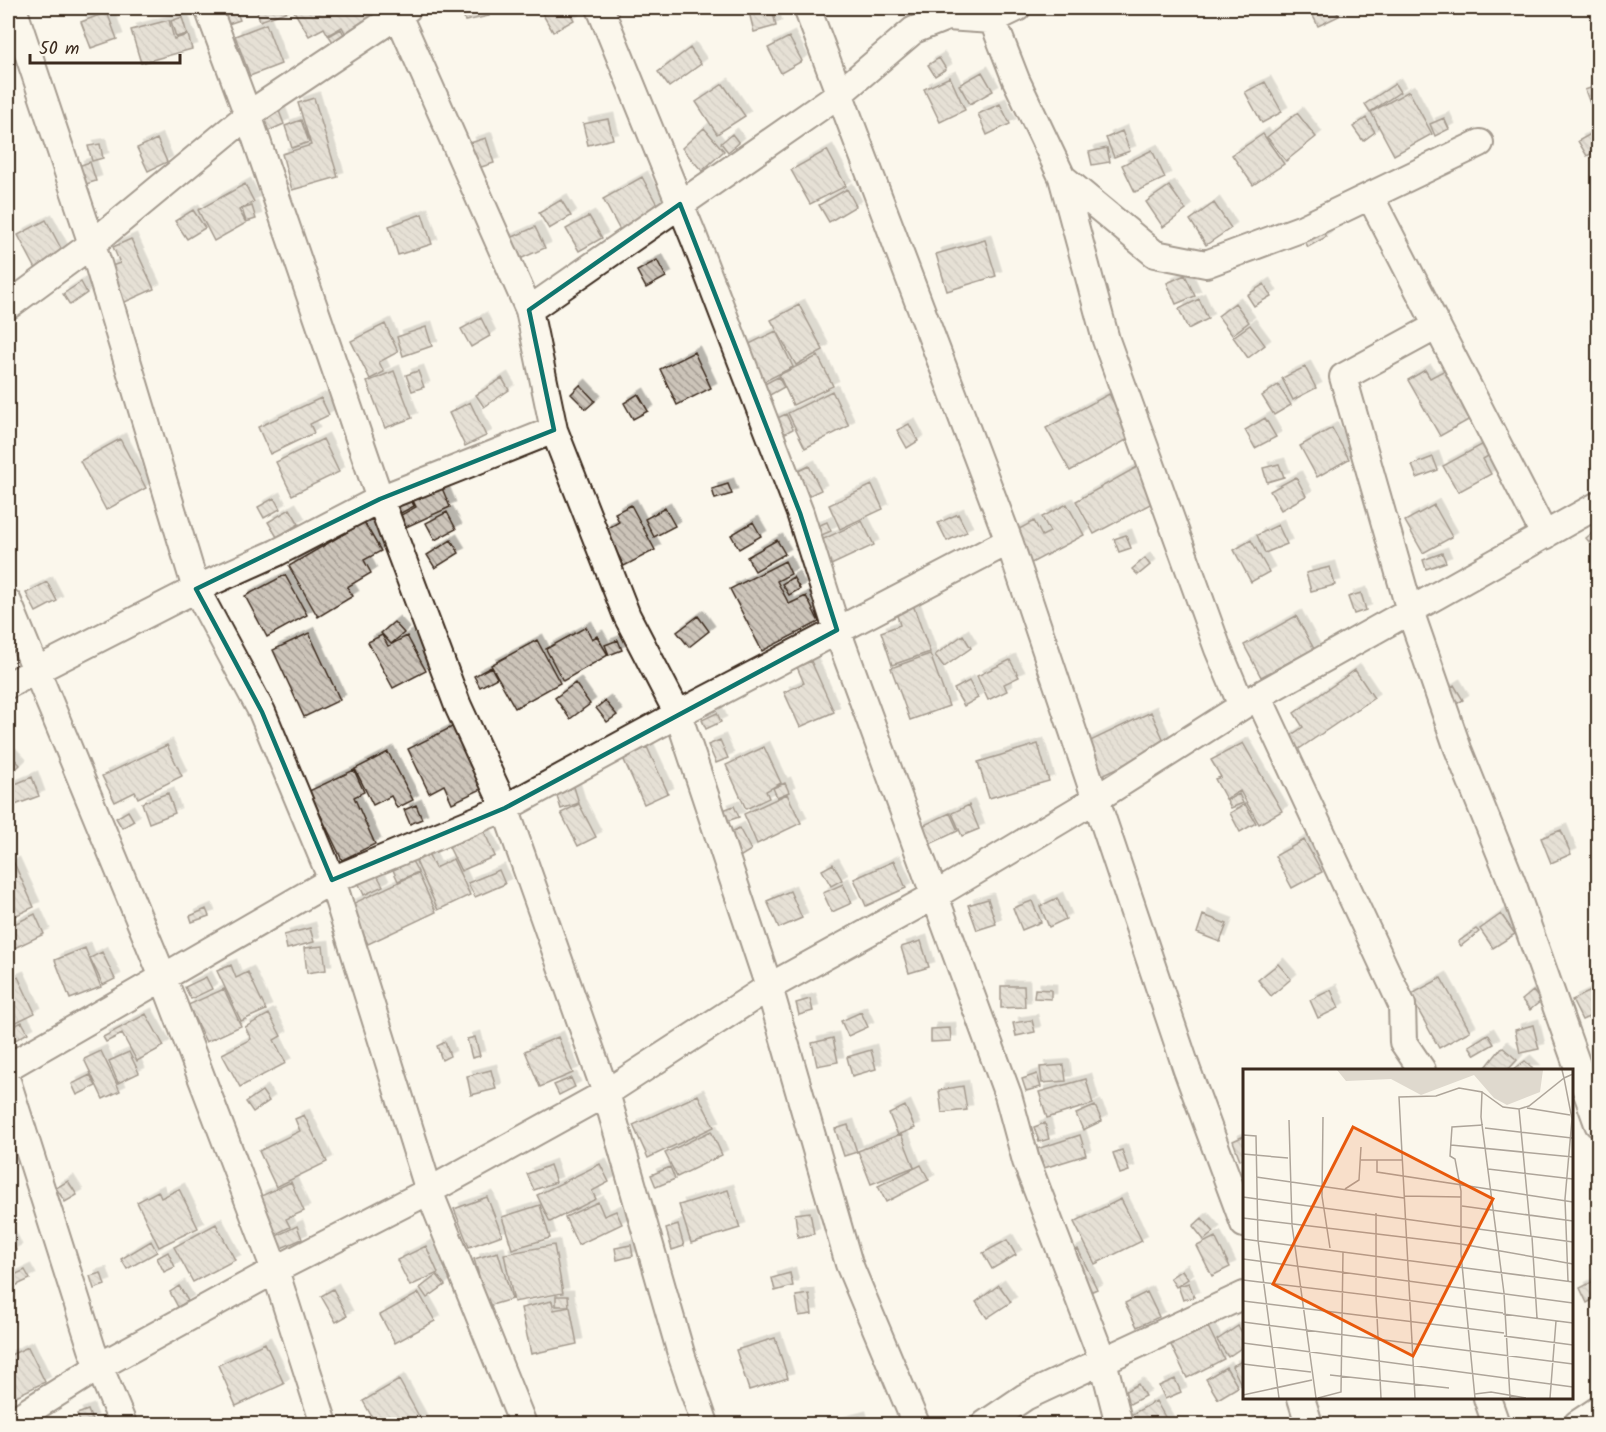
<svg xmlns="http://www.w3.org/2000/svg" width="1606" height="1432" font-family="Kalam,sans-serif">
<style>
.building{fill:url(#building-back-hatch);stroke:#3b2a1e;stroke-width:1.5;filter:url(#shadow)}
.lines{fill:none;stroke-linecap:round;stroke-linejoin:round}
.minor-casing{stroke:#3b2a1e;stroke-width:30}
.minor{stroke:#fbf7ec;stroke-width:26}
.marked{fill:none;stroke:#0f766e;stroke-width:4.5;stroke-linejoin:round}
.inset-road{fill:none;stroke:#aea59a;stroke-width:1.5}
.view{fill:#e8590c;fill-opacity:0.15;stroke:#e8590c;stroke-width:3}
.inset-edge{fill:none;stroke:#3b2a1e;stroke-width:3}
</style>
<defs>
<pattern id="building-back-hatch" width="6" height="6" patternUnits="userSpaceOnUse" patternTransform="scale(1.5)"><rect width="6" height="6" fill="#ccc4b9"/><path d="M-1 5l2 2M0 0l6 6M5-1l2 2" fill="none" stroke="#a79f96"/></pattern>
<filter id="shadow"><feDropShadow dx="5.5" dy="-5.5" stdDeviation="0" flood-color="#0004"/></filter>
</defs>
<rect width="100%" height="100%" fill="#fbf7ec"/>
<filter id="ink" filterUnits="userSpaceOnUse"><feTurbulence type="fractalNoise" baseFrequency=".0167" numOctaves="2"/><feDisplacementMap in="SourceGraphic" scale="12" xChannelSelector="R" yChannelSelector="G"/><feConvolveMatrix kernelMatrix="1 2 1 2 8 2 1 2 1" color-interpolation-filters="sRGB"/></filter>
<g filter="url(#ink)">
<path class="building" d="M222,8H235L240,20L228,24Z
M256,8H290L291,10L260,21Z
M292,8H377L383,18L348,38L342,27L328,35L324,28L309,36Z
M462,8H487L489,16L465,21Z
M539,8H567L574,20L553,32Z
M772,8L776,26L754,32L749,12Z
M1309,8H1335L1339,16L1318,26Z
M107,12L117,39L91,48L81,22Z
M182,17L187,34L176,37L171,21Z
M169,20L174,39L188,35L192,49L141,63L131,30Z
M266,24L281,64L250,76L235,36Z
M341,29L346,39L335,45L329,36Z
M789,37L802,61L781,73L768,48Z
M690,48L701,64L669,87L658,72Z
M939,58L946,69L935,76L928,65Z
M982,72L993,91L970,104L959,85Z
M950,77L965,110L940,122L924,89Z
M1265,82L1282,112L1262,123L1245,92Z
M723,84L745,116L717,134L696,102Z
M1395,84L1400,92L1370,112L1365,104Z
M1598,85V113L1594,114L1585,90Z
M1409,91L1432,134L1394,155L1371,112Z
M314,98L338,177L292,190L282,154L311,145L298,103Z
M1000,104L1010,124L987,135L978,114Z
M279,111L284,124L266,132L260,119Z
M1297,113L1316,137L1286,161L1267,137Z
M1366,118L1375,132L1363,141L1353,127Z
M1444,118L1449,129L1435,136L1430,124Z
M608,119L613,139L588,145L583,124Z
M301,120L309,142L292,148L285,126Z
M704,128L724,151L702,171L682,148Z
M1598,130V150L1587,156L1578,141Z
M1122,131L1130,151L1114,157L1106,138Z
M732,134L739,143L728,152L721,143Z
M1263,134L1284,164L1253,185L1232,155Z
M486,138L494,163L478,168L470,143Z
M157,139L167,162L148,171L137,148Z
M100,144L103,158L92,161L88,146Z
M1107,148L1110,162L1092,165L1089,152Z
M827,150L846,186L810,204L791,170Z
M1152,150L1165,178L1135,192L1122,165Z
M90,162L96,181L83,185L78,166Z
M642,177L660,210L622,234L603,199Z
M245,184L254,202L239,210L246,223L214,241L198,210Z
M1169,186L1186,210L1163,227L1146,202Z
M847,189L856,206L829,222L819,205Z
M561,200L571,216L549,229L539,213Z
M1214,203L1231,228L1206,245L1190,220Z
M252,206L256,219L246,222L242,209Z
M193,210L205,228L187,239L175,221Z
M422,214L432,244L398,255L389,226Z
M1314,215L1326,237L1308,247L1295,225Z
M589,216L602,238L579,251L566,229Z
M46,220L64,254L36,269L18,235Z
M535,227L545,248L511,263L502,242Z
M131,239L154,289L125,302L109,267L120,263L113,247Z
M985,240L996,276L947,291L936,254Z
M657,260L666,277L646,288L637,271Z
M1185,275L1195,296L1176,304L1167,283Z
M81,282L87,293L70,305L63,294Z
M1264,284L1271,296L1254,306L1247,295Z
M1199,299L1208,319L1188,329L1179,309Z
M1235,303L1249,322L1232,335L1218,316Z
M799,305L823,350L796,365L771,320Z
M481,318L490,336L471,347L461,329Z
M385,324L398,352L379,362L384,372L370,379L351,341Z
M1250,325L1265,345L1248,358L1233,337Z
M426,327L432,346L403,356L397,337Z
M776,331L793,367L757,385L739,349Z
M694,352L711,388L677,405L660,369Z
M818,356L833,386L793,405L779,375Z
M1305,367L1316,388L1293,400L1282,378Z
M1425,370L1430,378L1445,370L1472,418L1440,436L1408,380Z
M394,371L412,418L385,428L367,382Z
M418,371L424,387L412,391L406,375Z
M778,377L784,387L763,399L757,388Z
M502,378L509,390L484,407L476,395Z
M580,385L595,401L586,409L571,394Z
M1278,385L1291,405L1274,415L1262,396Z
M832,391L849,426L805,448L788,413Z
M638,394L648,411L633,419L624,403Z
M1109,394L1132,437L1070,471L1046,428Z
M321,398L329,415L310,424L314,433L270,454L258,427Z
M470,402L486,436L465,446L449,413Z
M786,414L793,429L778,437L771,421Z
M1265,418L1276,437L1255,448L1245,430Z
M909,424L918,441L907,448L897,430Z
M1332,428L1349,459L1317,477L1300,446Z
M120,439L146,488L106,510L80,461Z
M323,439L339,472L292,495L276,462Z
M1487,442L1493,453L1483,459L1491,474L1458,492L1443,466Z
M1433,457L1438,470L1417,478L1412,465Z
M1279,464L1284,477L1267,482L1263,468Z
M809,466L821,490L804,498L792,474Z
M1137,467L1156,501L1094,534L1076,501Z
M1296,477L1306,496L1281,510L1270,491Z
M439,481L450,507L406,527L401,515L416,507L410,494Z
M728,484L732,494L715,499L712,489Z
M872,485L883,509L840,529L829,505Z
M409,496L414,506L401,513L395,503Z
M274,498L280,509L264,518L258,507Z
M1067,504L1084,535L1024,567L1008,535L1034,521L1042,536L1050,532L1042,517Z
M631,505L655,550L624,566L605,530L619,522L615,513Z
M1434,505L1452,537L1423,553L1405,521Z
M665,508L675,526L654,537L645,519Z
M290,509L299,524L277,537L268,522Z
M447,512L456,529L435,540L426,523Z
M958,514L967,532L947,541L938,523Z
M862,521L874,545L829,566L817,542Z
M364,522L381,551L364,560L371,573L347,587L353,596L318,617L289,566Z
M753,522L761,536L739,549L731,535Z
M827,522L831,531L817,537L813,528Z
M1278,525L1287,544L1265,553L1257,535Z
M1598,528V546L1595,549L1586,538Z
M1126,535L1131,548L1119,552L1114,539Z
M451,540L459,553L435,568L427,555Z
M777,540L785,554L755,571L747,557Z
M1251,540L1269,572L1251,582L1234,550Z
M1442,553L1446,562L1426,569L1423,560Z
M1145,558L1150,565L1138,575L1132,569Z
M785,561L791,574L777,581L789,604L806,596L819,622L762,651L730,589Z
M1330,567L1335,585L1311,591L1306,573Z
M285,575L307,615L267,637L245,596Z
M793,577L800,589L789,595L782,584Z
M47,582L57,601L36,612L26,593Z
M1361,593L1366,610L1354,614L1348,597Z
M912,602L930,652L892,665L881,632L900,625L895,609Z
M698,616L709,631L689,647L677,632Z
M1296,616L1314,649L1261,677L1244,645Z
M394,622L404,633L391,644L381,633Z
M586,627L592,639L597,636L608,655L563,681L546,649Z
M309,633L340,700L304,717L273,650Z
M382,635L388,646L407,636L426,671L393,688L368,642Z
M963,635L971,648L944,667L935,655Z
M537,640L560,683L515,708L491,665Z
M618,640L622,650L609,655L605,645Z
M930,654L949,706L910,720L891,668Z
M1010,660L1019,677L1004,684L1007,691L988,700L977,676Z
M811,661L834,712L800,727L784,692L804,683L797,667Z
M491,667L497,678L480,687L474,676Z
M1355,670L1374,698L1296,751L1287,738L1303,727L1294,713Z
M969,681L978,698L964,706L954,689Z
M575,683L590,704L570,719L555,698Z
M1454,685L1463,700L1452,707L1443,692Z
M605,701L617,715L607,722L596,708Z
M1151,712L1166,745L1098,777L1082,745Z
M717,713L721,722L706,729L702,720Z
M456,725L486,787L452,803L444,785L429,793L408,749Z
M720,740L728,758L716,763L708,745Z
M1243,743L1282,811L1259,824L1240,791L1226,799L1215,779L1221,777L1211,760Z
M1038,744L1049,781L989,798L978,762Z
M167,745L182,776L138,798L135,792L115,802L102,776Z
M647,747L668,793L644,804L623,758Z
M764,747L781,783L766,791L769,798L746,809L726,765Z
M388,752L413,800L397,808L391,796L373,805L355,769Z
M9,753L20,765L13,772L8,766Z
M354,770L364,792L354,797L375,844L342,860L309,791Z
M32,777L39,796L15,805L8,787Z
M785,783L789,792L777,797L773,788Z
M574,787L579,803L561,809L556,793Z
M168,793L175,813L149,823L142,803Z
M787,794L801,823L757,844L744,814Z
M1239,794L1243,803L1231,808L1227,800Z
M579,804L596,837L578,846L561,813Z
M1245,804L1256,823L1240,832L1230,813Z
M416,805L422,819L410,824L404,810Z
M969,805L979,829L962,836L952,813Z
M734,806L739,817L727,821L723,810Z
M128,811L134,821L122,828L116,818Z
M950,813L958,831L928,845L920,827Z
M739,828L751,850L738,858L726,835Z
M483,829L495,856L461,871L448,845Z
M1561,830L1571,854L1551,863L1541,838Z
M1304,840L1322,872L1292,888L1275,856Z
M429,855L435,868L453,859L470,895L438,910L416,861Z
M412,861L418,872L398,881L393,870Z
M894,861L906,888L866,906L854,879Z
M14,863L34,907L8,919V866Z
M833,864L842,880L831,886L822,870Z
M499,870L505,884L475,897L468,883Z
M418,873L436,912L368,944L350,905Z
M377,875L383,886L364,895L359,884Z
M843,884L852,903L832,912L823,893Z
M790,891L802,918L779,928L767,901Z
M1057,898L1066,919L1049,927L1040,906Z
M988,899L996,924L977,930L968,905Z
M1032,901L1041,922L1022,930L1013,908Z
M206,909L209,916L192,922L190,916Z
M35,914L44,934L8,951V927Z
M1501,914L1515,934L1493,948L1480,929Z
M1203,915L1227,924L1220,942L1197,933Z
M310,928L314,942L287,949L284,935Z
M1476,929L1479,932L1461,946L1458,942Z
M921,941L929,967L909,973L901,947Z
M323,946L326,970L307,973L304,948Z
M85,948L101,987L70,999L55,960Z
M102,952L115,979L103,985L90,958Z
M1278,964L1291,979L1271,996L1258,980Z
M231,965L236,978L248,972L266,1010L241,1021L217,971Z
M18,977L35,1013L8,1026V981Z
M206,977L212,989L191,999L185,987Z
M1441,978L1470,1031L1439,1048L1410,995Z
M1001,986H1024L1025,1007L1001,1008Z
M224,989L241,1026L206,1042L188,1005Z
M1035,989L1051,990V999L1034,998Z
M1331,990L1339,1008L1318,1018L1310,1000Z
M1533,991L1541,1001L1530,1010L1522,1000Z
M1591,991L1598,1006V1013L1582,1020L1572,1000Z
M810,999L813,1011L799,1015L796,1003Z
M861,1012L868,1027L848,1036L841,1021Z
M146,1014L164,1046L137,1061L122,1034L106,1042L103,1037Z
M269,1014L281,1036L274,1040L286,1063L240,1087L222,1054L251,1039L245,1027Z
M1032,1020L1035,1032L1016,1036L1013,1023Z
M22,1022L28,1033L8,1044V1029Z
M1533,1025L1539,1049L1520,1053L1515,1030Z
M950,1028L951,1041L931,1042V1029Z
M1488,1034L1494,1044L1475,1055L1469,1046Z
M475,1037L480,1056L472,1058L467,1039Z
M558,1037L573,1073L540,1087L525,1051Z
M833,1038L838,1062L817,1066L812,1043Z
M445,1042L450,1056L442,1060L437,1046Z
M1502,1047L1517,1060L1508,1070H1491L1486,1067Z
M871,1050L876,1069L852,1076L847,1057Z
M101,1051L120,1091L103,1099L84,1059Z
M129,1052L139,1073L118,1083L109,1061Z
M1525,1061L1534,1070H1513Z
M1064,1065L1066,1081L1042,1083L1040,1067Z
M491,1070L496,1089L471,1095L467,1076Z
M1037,1074L1041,1087L1026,1091L1022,1079Z
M90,1075L96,1086L77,1095L72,1084Z
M571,1078L575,1087L559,1095L554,1085Z
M1086,1079L1093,1104L1047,1118L1039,1092Z
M963,1086L967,1110L942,1113L939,1090Z
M262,1091L269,1101L253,1112L246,1102Z
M698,1095L714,1127L648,1158L633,1125Z
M905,1106L915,1128L898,1135L889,1114Z
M1095,1106L1102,1121L1083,1130L1076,1114Z
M304,1115L327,1162L276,1187L259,1151L300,1131L295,1119Z
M1045,1123L1049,1139L1039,1142L1034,1127Z
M848,1125L857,1152L844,1156L835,1129Z
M711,1131L722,1155L677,1177L665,1153Z
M901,1134L914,1167L871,1184L858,1151Z
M1080,1135L1086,1155L1044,1168L1037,1149Z
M1244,1136V1158L1240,1160L1233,1141Z
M1122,1150L1129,1171L1120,1174L1113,1153Z
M600,1164L609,1182L592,1191L596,1199L550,1222L537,1195Z
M550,1165L556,1182L534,1190L527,1174Z
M921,1165L929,1180L886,1202L878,1186Z
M670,1167L675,1179L656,1187L651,1175Z
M68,1181L77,1195L65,1202L56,1188Z
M291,1182L304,1211L286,1219L290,1227L276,1234L259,1197Z
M179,1189L198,1228L159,1247L137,1202L158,1191L161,1198Z
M728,1190L740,1228L691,1243L679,1205Z
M487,1197L502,1235L469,1247L454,1209Z
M1121,1199L1142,1241L1095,1264L1074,1222Z
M598,1202L604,1216L616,1211L622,1224L578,1245L565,1217Z
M540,1205L550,1238L512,1249L502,1217Z
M810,1212L814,1234L798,1237L795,1214Z
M1202,1218L1214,1232L1204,1240L1193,1226Z
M216,1224L235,1260L193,1282L174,1247Z
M678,1225L684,1246L672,1250L666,1229Z
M297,1226L302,1239L279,1249L274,1237Z
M8,1233L16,1250L8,1254Z
M1215,1237L1230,1267L1212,1276L1197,1246Z
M1007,1240L1016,1255L992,1269L983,1253Z
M151,1241L157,1252L127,1269L121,1259Z
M554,1245L563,1293L514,1302L504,1254Z
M631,1245L633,1256L617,1260L615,1248Z
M426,1246L438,1273L410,1286L397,1260Z
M1078,1249L1097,1289L1081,1296L1063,1256Z
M168,1252L175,1267L164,1272L157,1258Z
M498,1252L512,1299L488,1306L474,1259Z
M25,1270L30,1279L15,1286L10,1277Z
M1182,1270L1188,1279L1176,1287L1170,1278Z
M101,1273L105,1285L94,1289L90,1276Z
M790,1273L793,1286L775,1291L772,1278Z
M437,1275L445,1285L427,1298L420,1288Z
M1598,1279V1297L1587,1303L1580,1288Z
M1189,1283L1194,1297L1183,1300L1178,1286Z
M999,1285L1011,1302L987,1318L976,1302Z
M179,1286L188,1301L178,1307L170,1292Z
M333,1289L347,1316L336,1322L321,1296Z
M1147,1292L1159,1317L1137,1327L1125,1303Z
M419,1293L435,1321L395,1343L380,1315Z
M809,1294L812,1314L799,1316L796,1296Z
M556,1296H568L569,1306H556Z
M552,1301L554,1310L570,1307L577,1344L531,1354L521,1308Z
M1238,1326L1244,1335V1346L1228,1357L1217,1340Z
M1208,1327L1224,1359L1187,1378L1171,1345Z
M775,1338L788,1378L749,1390L736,1350Z
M265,1343L284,1384L236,1406L218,1365Z
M28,1347L45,1382L8,1400V1356Z
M1244,1360V1390L1232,1366Z
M1226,1367L1238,1387L1218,1399L1206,1379Z
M1175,1379L1181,1392L1165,1399L1159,1386Z
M399,1380L421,1420L414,1424H376L363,1401Z
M1138,1384L1145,1396L1128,1405L1122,1393Z
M1156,1401L1169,1424H1128L1125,1418Z
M88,1410L92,1420L81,1424L77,1414Z
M860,1417L862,1424H833Z"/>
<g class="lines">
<defs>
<path id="minor" d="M13,8L92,244L196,589L262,712L332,880L505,808L678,714L1009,541
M208,8L248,115L380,499L458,706L505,808L606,1093L682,1357L705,1424
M395,8L529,310L554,430L627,616L678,714L769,987L849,1264L916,1424
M600,8L694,238L800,513L837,630L1008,1095L1026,1161L1103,1361L1119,1424
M807,8L1009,541L1187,1070L1244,1224
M988,8L1016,80L1062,177L1106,340L1218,649L1242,706
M1062,177L1155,254L1206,264L1303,228L1480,143
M1370,196L1545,536
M8,306L92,244L248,115L408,8
M529,310L839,94L914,30L947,17L992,20L1017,8
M1437,326L1343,377L1410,611L1458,749L1513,885L1598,1124
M8,602L163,977L275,1270L324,1424
M8,685L196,589L276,553L380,499L554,430
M1258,696L1402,1005L1403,1042L1422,1070
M8,1067L332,880L429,1191L523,1424
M8,1084L92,1349L123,1424
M1301,1398L1309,1424
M1487,1398L1496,1424
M8,1424L100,1366L275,1270L429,1191L606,1093L769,987L934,896L1096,799L1258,696L1598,505
M985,1424L1025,1397L1244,1295
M1577,1424L1598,1410"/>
</defs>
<use href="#minor" class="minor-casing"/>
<use href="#minor" class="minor"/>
</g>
</g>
<path d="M0 0H1606V1432H0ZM680,204L800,513L837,630L505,808L332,880L262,712L196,589L380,499L554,430L529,310Z" fill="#fbf7ec" fill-opacity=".55" fill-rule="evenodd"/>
<path class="marked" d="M680,204L800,513L837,630L505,808L332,880L262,712L196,589L380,499L554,430L529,310Z"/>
<g transform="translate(1243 1069)">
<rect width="330" height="330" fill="#fbf7ec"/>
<path d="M94,1H300L297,23L264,36L251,29L231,6L178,26L148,10L103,12Z" fill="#dfd9ce"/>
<path class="inset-road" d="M239,23L260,38L276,40M284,39L327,46M80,48L79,127L87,179M46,51L49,156L73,329M242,59L329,69M0,66L13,67L15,171L36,329M208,76L330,88M0,85L45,89M118,91H159M134,91V103L330,133M245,100L330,110M13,108L161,129M102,120L116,111L118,78M161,127L218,128M0,128L330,173M219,137L330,152M0,149L218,175L330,195M288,167L276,40L286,37L321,9L319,1M289,168L294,249M0,170L330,213M0,190L330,234M0,211L133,227V144M325,212L322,130L329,50L321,9L330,5M0,232L261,264M260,245L330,254M0,253L330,295M261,267L330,276M0,274L330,318M0,295L68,303M87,306L206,319M232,325L248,323L283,329M0,326L69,311M75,329L98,323L100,183M138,329L133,227L260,244M172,329L156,28L193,27L216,19L239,23L238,48L261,224L267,329M232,329L218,185V122L212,90L207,87L209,58L240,56M307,329L313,252"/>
<path class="view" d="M110,58L250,130L170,287L30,215Z"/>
<rect width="330" height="330" class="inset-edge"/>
</g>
<rect width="1606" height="1432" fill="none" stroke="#fbf7ec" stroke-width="30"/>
<rect x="15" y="15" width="1576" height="1402" fill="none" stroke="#3b2a1e" stroke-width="2" filter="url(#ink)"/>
<path d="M30 54v9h150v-9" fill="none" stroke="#3b2a1e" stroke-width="3"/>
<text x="39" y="54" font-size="18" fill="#3b2a1e" stroke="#fbf7ec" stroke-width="4.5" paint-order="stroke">50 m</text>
</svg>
